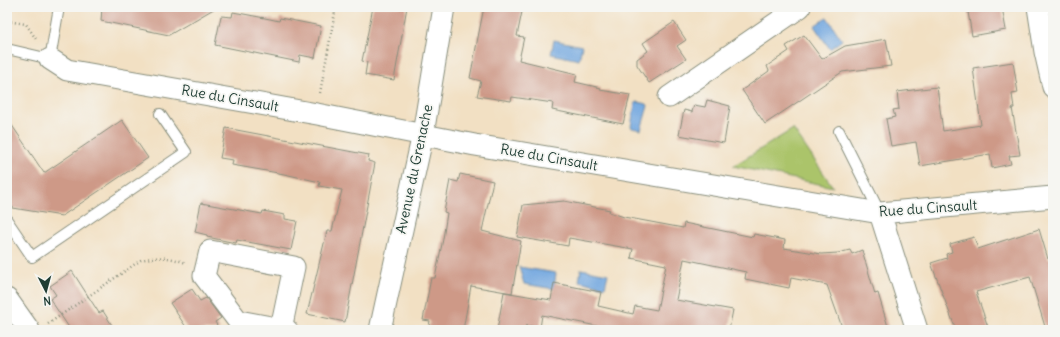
<svg xmlns="http://www.w3.org/2000/svg" width="1060" height="337" font-family="Delius,sans-serif">
<style>
.green{fill:#abc46a;stroke:#65804f}
.water{fill:#73a7df;stroke:#49728a}
.building{fill:#ce9987}
.lines{fill:none;stroke-linecap:round;stroke-linejoin:round}
.lane-casing{stroke:#888e7c;stroke-width:12}
.street-casing{stroke:#888e7c;stroke-width:23}
.path{stroke:#888e7c;stroke-width:2.5;stroke-dasharray:1 3;stroke-linecap:butt}
.lane{stroke:#fff;stroke-width:10}
.street{stroke:#fff;stroke-width:21}
.labels{text-anchor:middle;dominant-baseline:central;stroke-width:3.5;stroke-linejoin:round;paint-order:stroke}
.street-label{font-size:14px;fill:#1f3d34;stroke:#f6f6f2}
</style>
<rect width="100%" height="100%" fill="#f6f6f2"/>
<filter id="ink" filterUnits="userSpaceOnUse"><feTurbulence type="fractalNoise" baseFrequency=".025" numOctaves="2"/><feDisplacementMap in="SourceGraphic" scale="8" xChannelSelector="R" yChannelSelector="G"/><feConvolveMatrix kernelMatrix="1 2 1 2 8 2 1 2 1" color-interpolation-filters="sRGB"/></filter>
<filter id="wash" filterUnits="userSpaceOnUse"><feTurbulence type="fractalNoise" baseFrequency=".012" numOctaves="4" result="noise"/><feDisplacementMap in="SourceGraphic" scale="16" xChannelSelector="R" yChannelSelector="G"/><feGaussianBlur stdDeviation="0.9" result="paint"/><feColorMatrix in="noise" values="0 0 0 0 0 0 0 0 0 0 0 0 0 0 0 0 0 1.4 0 .05"/><feComposite in="paint" operator="in"/></filter>
<g filter="url(#wash)">
<rect width="100%" height="100%" fill="#f2e0c3"/>
<path class="green" d="M793,129L833,187L733,166Z"/>
<path class="water" d="M827,17L842,40L830,49L814,26Z
M554,40L582,46L579,60L551,54Z
M637,102L647,104L648,106L641,130L632,128L631,126L635,104Z
M519,267L556,273L554,289L524,284Z
M581,269L608,274L605,287L579,281Z"/>
<g id="blocks">
<path class="building" d="M102,7H217L169,35L101,21Z
M373,7H407L394,80L365,75L367,62L362,61Z
M484,7H523L517,36L524,37L519,60L577,74L575,82L601,88L600,90L630,95L623,124L552,110L553,103L512,97L511,101L477,96L481,81L470,78Z
M982,7H1002L1006,30L972,36L968,12L983,10Z
M233,12L270,19L279,21L280,18L321,26L315,58L300,55L299,62L215,45L221,16L232,17Z
M674,22L686,40L677,46L686,59L649,83L637,65V59L648,51L643,43Z
M804,35L822,59L845,46L886,39L891,66L842,72L765,124L742,90L769,71L767,66L789,51L786,46Z
M1013,62L1018,93L1012,94L1014,108H1012L1020,155L1009,156L1011,164L992,168L990,154L920,166L916,142L891,146L886,119L895,117L893,110L899,109L897,92L937,87L943,131L981,125L973,68Z
M707,100L730,106L724,143L679,135L684,110L692,112L694,105L705,107Z
M7,118L44,173L122,120L148,158L62,216L13,208L7,200Z
M226,128L369,155L368,161L375,163L345,322L307,314L327,231H332L342,190L319,186L320,182L284,174L232,165L233,160L220,158Z
M460,174L493,181L482,231L521,241L512,293L471,286L463,330H428L430,321L423,320L431,278H435L443,239L447,213L444,212L450,180L458,182Z
M564,201L610,210L609,212L624,217L683,228L684,223L753,237L754,234L785,240L784,248L821,254L838,253L850,250L852,254L862,250L875,294L878,293L889,330H843L827,285L791,278L789,288L745,279L746,272L684,259L676,300L733,310L729,330H686L674,328L673,330H617L542,315L540,328L526,325L525,330H497L504,292L551,300L554,283L601,292L598,306L633,314L635,306L657,310L666,265L631,258L633,249L569,238L568,246L517,237L523,205Z
M201,203L262,214L263,211L285,215V219L297,221L291,250L237,240L236,243L207,237V235L195,232Z
M1039,229L1048,259L1053,257V330H1046L1030,277L976,292L989,330H956L931,263L947,258L946,254L952,252L950,244L974,237L978,249Z
M72,271L99,313L103,311L115,330H68L70,329L50,299L56,295L50,286Z
M192,289L200,301L206,298L221,318L215,322L220,330H188L170,303Z"/>
</g>
</g>
<g filter="url(#ink)">
<use href="#blocks" fill-opacity="0" stroke="#888e7c" stroke-width="1"/>
<g class="lines">
<defs>
<path id="lane" d="M7,49L50,59L59,7
M839,131L880,213
M7,220L32,257L186,152L160,114"/>
<path id="street" d="M1038,7L1045,52L1053,87
M50,59L67,70L317,114L475,145L880,213L1053,197
M669,97L800,7
M880,213L917,330
M7,299L29,330
M239,321L287,330
M245,330L204,276L210,251L294,267L281,329
M380,330L423,134L444,7"/>
</defs>
<use href="#lane" class="lane-casing"/>
<use href="#street" class="street-casing"/>
<path class="path" d="M7,21L26,24L36,39
M320,93L336,7
M48,324L141,260C159,256 170,257 186,263"/>
<use href="#lane" class="lane"/>
<use href="#street" class="street"/>
</g>
</g>
<g class="labels">
<g class="street-label">
<text transform="translate(230 98) rotate(10)">Rue du Cinsault</text>
<text transform="translate(549 157) rotate(10)">Rue du Cinsault</text>
<text transform="translate(414 169) rotate(-78)">Avenue du Grenache</text>
<text transform="translate(928 208) rotate(-4)">Rue du Cinsault</text>
</g>
</g>
<rect width="1060" height="337" fill="none" stroke="#f6f6f2" stroke-width="24"/>
<g transform="translate(46 291) rotate(174)" stroke="#f6f6f2" stroke-width="3" paint-order="stroke">
<path d="M0-3L7 15L0 10L-7 15Z" fill="#1f3d34"/>
<text y="-6" font-size="11" font-weight="bold" text-anchor="middle" fill="#1f3d34">N</text>
</g>
</svg>
